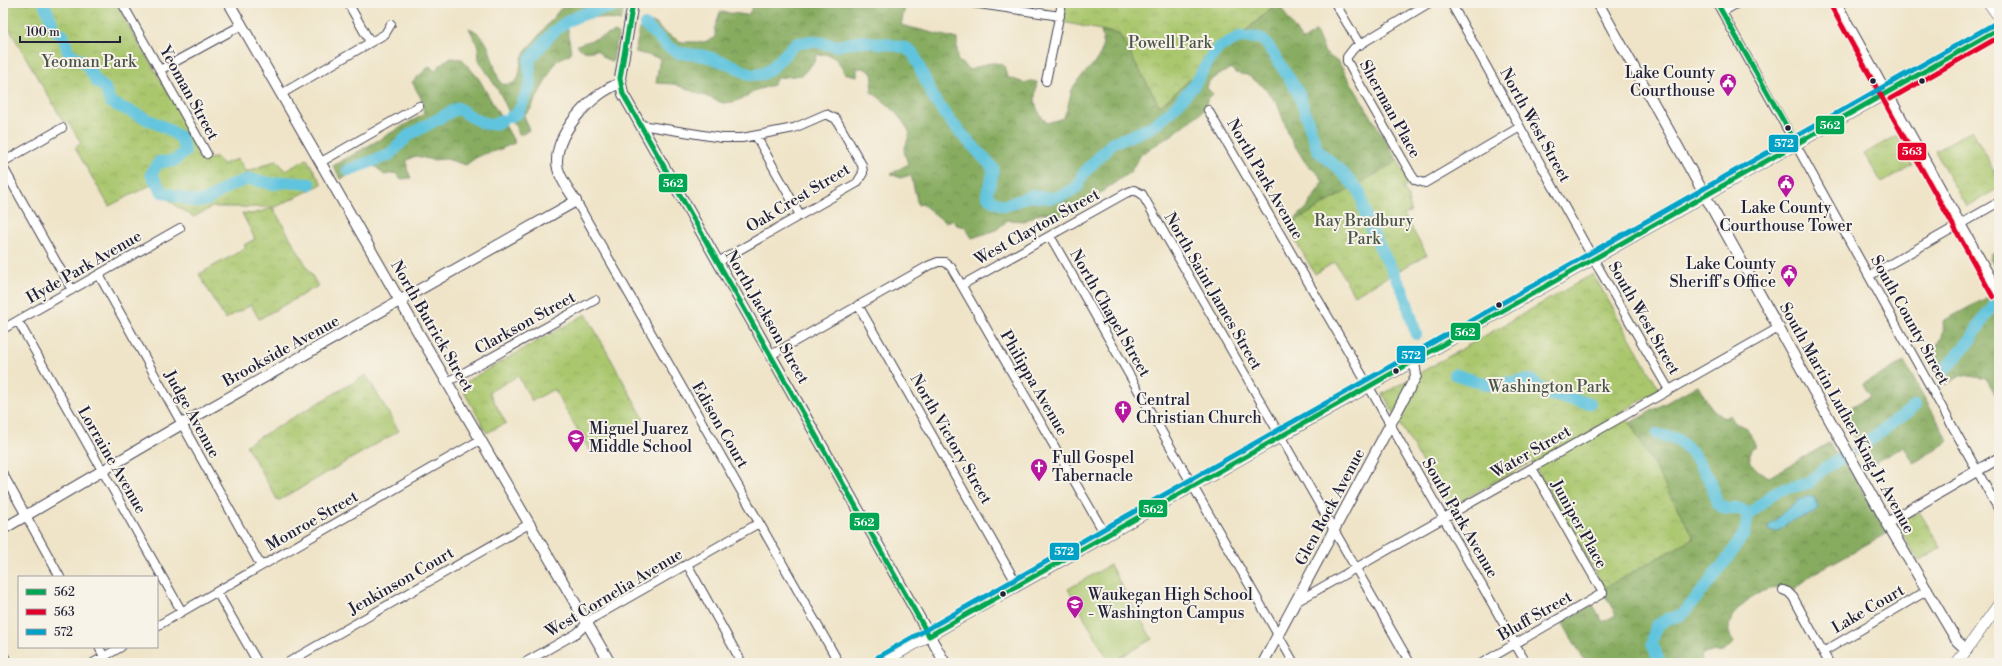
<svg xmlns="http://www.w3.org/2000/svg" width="2002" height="666" font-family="'Libre Bodoni',serif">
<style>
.forest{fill:url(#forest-crowns);stroke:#54674e}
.park{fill:url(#park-crowns);stroke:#667454}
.pitch{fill:#aac76e;stroke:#667454}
.water{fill:#60c4de;stroke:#41738c}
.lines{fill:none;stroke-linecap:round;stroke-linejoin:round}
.stream{stroke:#60c4de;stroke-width:2}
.river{stroke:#60c4de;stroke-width:12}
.minor-casing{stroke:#413f50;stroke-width:10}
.tertiary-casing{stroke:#413f50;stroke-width:12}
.secondary-casing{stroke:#413f50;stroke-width:12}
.minor{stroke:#fff;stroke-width:8}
.tertiary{stroke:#fff;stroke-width:10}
.secondary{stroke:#fff;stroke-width:11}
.bus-1-casing{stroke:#f7f3e8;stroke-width:8}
.bus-2-casing{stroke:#f7f3e8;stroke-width:8}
.bus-3-casing{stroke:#f7f3e8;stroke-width:8}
.bus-1{stroke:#00a651;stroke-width:5}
.bus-2{stroke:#e4002b;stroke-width:5}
.bus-3{stroke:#02a2c7;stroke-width:5}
.bus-dot{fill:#22223b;stroke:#f7f3e8;stroke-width:1.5}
.labels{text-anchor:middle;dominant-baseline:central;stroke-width:4;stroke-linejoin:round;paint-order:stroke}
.park-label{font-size:16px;fill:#4b544a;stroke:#f7f3e8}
.poi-label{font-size:16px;fill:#22223b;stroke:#f7f3e8;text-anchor:start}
.street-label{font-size:16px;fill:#22223b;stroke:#f7f3e8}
.line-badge{stroke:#f7f3e8;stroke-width:1.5}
.badge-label{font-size:11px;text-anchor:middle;font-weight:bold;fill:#fff}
</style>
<defs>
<pattern id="forest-crowns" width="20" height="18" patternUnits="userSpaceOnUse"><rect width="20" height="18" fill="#87ac61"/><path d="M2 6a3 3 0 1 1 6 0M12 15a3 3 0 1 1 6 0" fill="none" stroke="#6e8c51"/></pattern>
<pattern id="park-crowns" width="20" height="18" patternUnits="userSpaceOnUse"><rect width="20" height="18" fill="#aac76e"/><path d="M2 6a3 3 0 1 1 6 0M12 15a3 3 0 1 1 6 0" fill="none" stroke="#92ab60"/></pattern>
</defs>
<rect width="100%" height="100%" fill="#f7f3e8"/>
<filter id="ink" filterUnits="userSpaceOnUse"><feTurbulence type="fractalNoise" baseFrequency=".025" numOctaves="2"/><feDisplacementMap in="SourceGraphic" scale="8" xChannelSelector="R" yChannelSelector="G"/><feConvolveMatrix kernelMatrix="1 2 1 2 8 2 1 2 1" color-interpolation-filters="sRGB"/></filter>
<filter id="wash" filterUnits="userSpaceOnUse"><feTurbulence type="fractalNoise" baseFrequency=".012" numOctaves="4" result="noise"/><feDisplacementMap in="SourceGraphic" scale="16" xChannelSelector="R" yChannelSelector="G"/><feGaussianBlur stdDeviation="0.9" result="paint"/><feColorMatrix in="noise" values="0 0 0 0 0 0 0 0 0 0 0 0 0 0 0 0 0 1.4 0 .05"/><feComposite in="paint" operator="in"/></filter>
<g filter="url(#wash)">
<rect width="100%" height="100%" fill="#efe4c8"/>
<path class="forest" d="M595,3H625L621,21L594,17L567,24L571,53L556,61L530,110L524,115L529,130L523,134H519L501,95L479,60L478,46L469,28C493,37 490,63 501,84C525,87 517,70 523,55L561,8L578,4L593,9Z
M755,3H906L901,25L957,39V60L970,70C982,66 992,59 1004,66L1007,77L1024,83L1031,81L1037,82C1034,102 1033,107 1047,123L1063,118C1070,107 1069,93 1074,86C1088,65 1109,59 1101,31L1119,34L1160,106L1278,3L1301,39L1304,40L1316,31L1325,53L1339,63L1398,161L1287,226L1307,208L1323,182L1320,176L1305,162L1290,138L1278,105L1263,86L1247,75L1235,73L1231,68L1209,81L1207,88L1213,94L1208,99L1203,111L1173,134L1141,154L1130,172L1073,212L1057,217L1046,213H1040L1025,221L1008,220L996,230L972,238L965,227L957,225L952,220L945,222L922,204L918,205L911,175L900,178L891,174L908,164L904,151L910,133C900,115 888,103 871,92L873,78L871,71L863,68H857V76L844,73C839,60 831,52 817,55L814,62L802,75L777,78L773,85L756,90L746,97L733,102L723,103L674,84L656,83L660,58L635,52L642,20L656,24L662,31L681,42H704L715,38V28L720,12L748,15Z
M616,32L618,35L613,60L611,61L604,58L597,50C587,52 583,53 577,45Z
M450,58L462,59L479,79L515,143C508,145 501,150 494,151C481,155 477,156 466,165L446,159L432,160L416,156L407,160V169L411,178L401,179L395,173L384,175L376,167L369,165L341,179L333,166L424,114L422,100L412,82L430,66L435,71L443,62Z
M1999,250V274L1990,258L1992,256L1991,254Z
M1990,296L1999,312L1998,398L1985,377L1982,378L1962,375L1944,386L1925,355C1939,346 1945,338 1943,321Z
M1904,362L1949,441L1914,463L1904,446L1870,465L1841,413L1870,396L1863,384Z
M1698,385L1711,408L1724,418L1730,415L1735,423L1747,428L1756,446L1751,449C1746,464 1758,471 1769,477L1829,443L1834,452L1842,458L1889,532L1816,572L1792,591C1784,589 1775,587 1767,590C1752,594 1730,612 1729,628C1728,633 1732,639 1733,643L1724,652L1704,653L1701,657L1702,663H1652L1649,658L1640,663H1586L1562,622L1593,605L1603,622L1616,615L1606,597L1604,588L1694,538L1630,423Z"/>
<path class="park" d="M3,3H115L194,136L196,151L204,159L216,158L223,164L238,159L246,172L277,160L285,171L307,159L322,184L276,207H212L194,217L176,206L153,184L109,206L75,148L81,143L68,121L64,123L3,18Z
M1066,3H1277L1160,106L1119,34L1063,22Z
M1972,130L1999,178V188L1966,207L1935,151Z
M1897,135L1913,165L1882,183L1864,154Z
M1398,161L1411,184L1403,188L1408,197L1411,211L1404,215L1427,255L1354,295L1335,262L1315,274L1287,226Z
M273,208L318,286L259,319L251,305L225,319L199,274L246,248L244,245L255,239L242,213L252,214Z
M1593,274L1660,390L1621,412L1630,423L1694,538L1604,588L1532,462L1448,508L1383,394Z
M586,314L644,419L589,450L554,389L532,401L518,376L489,392L506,423L487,433L460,385Z
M366,375L399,431L278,501L246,445Z
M1919,511L1941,548L1918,561L1896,524Z"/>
<path class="pitch" d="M1110,565L1152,639L1110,663L1068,589Z"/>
<path class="water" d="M1809,496C1815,497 1817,501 1818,508L1812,514L1789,522L1779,530L1773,532L1769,530V526C1781,516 1793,500 1809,496Z"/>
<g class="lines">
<path class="stream" d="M1135,663H1136"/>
<path class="river" d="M44,3L55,30L63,35L68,52L87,65L97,82L105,88L110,102L166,128L181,138L185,152L174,161L159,162L151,174L162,192L196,202L207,200L231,185L249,179L274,184L285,182L310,184
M645,25L667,46L679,53L705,56L732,65L750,75L763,74L771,69L795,44L811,41L837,46L860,41L888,44L906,48L913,53L934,99L951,122L993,168C994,179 987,186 987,196L993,201L1005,206L1030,196L1051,198L1063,195L1077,187L1083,174L1113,142L1129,137L1151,127L1169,113L1193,87L1208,62L1218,48L1239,37L1260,38L1267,44L1298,92L1318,151L1339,169L1360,192L1368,224L1404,293L1416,334
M510,117L518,113L531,84L529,61C557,25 568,14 614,7
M348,170L389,155L409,135L458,108C472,117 486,130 502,121
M1942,373L1971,339L1985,316L1999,299
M1454,374L1488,385L1531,380L1551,395L1590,403
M1657,434L1677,439L1692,452L1711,482L1717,504L1726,509H1741L1748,515
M1858,449L1915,406
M1660,663L1652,643L1656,626L1667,619L1682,615L1703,590L1728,558L1745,532L1748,515L1777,491L1809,483L1826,467L1842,458"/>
</g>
</g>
<g filter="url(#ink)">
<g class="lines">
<defs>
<path id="minor" d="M122,3L207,154
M348,3L370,42
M972,3L1060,16
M1335,3L1360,45
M1429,3L1354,48L1347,57V61L1359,83L1411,174L1415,180L1425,183L1520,127
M1451,3L1594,260L1669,390
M1717,3L1999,510
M1837,3L1887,93
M1722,12L1738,3
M160,70L242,25
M1046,81L1062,3
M281,94L385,34L391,24
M1208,110L1369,387L1526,663
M641,125L722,138H742L794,128L826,114L836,119L862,165L863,173L857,183L718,262
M756,136L800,215
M3,162L62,128
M321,162L419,106
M3,167L72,290
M576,201L839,663
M1050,236L1294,663
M99,275L261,566
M1869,276L1999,202
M962,285L1126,193L1134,190L1142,194L1410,663
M858,305L1018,586
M18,321L182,612
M3,329L180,228
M771,355L928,266L938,262H945L951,267L1106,536
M447,382L595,300
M3,474L60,577
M687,564L742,663
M1783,590L1788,592L1793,597L1829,663
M217,592L258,663
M1296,602L1780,327
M157,626L480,440
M99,647L107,663
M1823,652L1928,590
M3,654L8,663
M93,663L121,647
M287,663L529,524
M524,663L577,633L593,618L759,523
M1482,663L1603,593L1532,468"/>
<path id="tertiary" d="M229,3L400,301L610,663
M633,3L620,78L623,94L945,663
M1598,3L1887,523L1957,641L1967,650
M1887,93L1999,294
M1887,523L1999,458
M3,529L182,424L576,201C569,191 561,180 558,169C550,137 592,92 621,83
M1263,663L1416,376L1414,362"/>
<path id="secondary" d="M1989,3L1999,17
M881,663L1999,29
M1957,663L1999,604"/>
</defs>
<use href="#minor" class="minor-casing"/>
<use href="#tertiary" class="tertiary-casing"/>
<use href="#secondary" class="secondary-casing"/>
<use href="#minor" class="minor"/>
<use href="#tertiary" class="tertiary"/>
<use href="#secondary" class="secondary"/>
<defs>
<path id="bus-1" d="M633,3L620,78L623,94L929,636L1999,29
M1717,3L1797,145"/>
<path id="bus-2" d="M1831,6L1993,297
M1890,99L1999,37"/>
<path id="bus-3" d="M878,657L1996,23"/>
</defs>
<use href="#bus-1" class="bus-1-casing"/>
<use href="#bus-2" class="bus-2-casing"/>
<use href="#bus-3" class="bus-3-casing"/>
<use href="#bus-1" class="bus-1"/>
<use href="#bus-2" class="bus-2"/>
<use href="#bus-3" class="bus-3"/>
</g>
</g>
<defs>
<symbol id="civic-pin" viewBox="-11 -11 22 30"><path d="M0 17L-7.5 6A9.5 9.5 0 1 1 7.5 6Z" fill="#b5179e" stroke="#f7f3e8"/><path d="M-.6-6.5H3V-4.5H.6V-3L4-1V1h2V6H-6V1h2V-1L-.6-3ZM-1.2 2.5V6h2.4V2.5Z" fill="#fff"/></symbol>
<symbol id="church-pin" viewBox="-11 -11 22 30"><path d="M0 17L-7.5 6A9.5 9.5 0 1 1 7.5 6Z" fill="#b5179e" stroke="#f7f3e8"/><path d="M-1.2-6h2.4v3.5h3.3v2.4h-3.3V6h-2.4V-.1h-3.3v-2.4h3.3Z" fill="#fff"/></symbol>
<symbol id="school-pin" viewBox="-11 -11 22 30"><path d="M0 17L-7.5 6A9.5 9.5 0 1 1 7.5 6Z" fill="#b5179e" stroke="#f7f3e8"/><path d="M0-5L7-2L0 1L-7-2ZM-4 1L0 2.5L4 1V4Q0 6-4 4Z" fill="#fff"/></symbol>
</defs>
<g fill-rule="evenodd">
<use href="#civic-pin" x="1718" y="72" width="20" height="27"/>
<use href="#civic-pin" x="1776" y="173" width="20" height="27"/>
<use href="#civic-pin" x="1779" y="263" width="20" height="27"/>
<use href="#church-pin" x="1113" y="399" width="20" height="27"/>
<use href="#school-pin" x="566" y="428" width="20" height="27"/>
<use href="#church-pin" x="1029" y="457" width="20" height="27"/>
<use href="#school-pin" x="1065" y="594" width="20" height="27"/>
</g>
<g class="bus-dot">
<circle cx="1873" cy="81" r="3.5"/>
<circle cx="1922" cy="81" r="3.5"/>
<circle cx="1788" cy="128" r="3.5"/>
<circle cx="1499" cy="305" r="3.5"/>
<circle cx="1396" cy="371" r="3.5"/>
<circle cx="1003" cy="594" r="3.5"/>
</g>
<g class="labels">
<g class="park-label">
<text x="1170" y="43">Powell Park</text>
<text x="89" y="62">Yeoman Park</text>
<text x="1364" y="221">Ray Bradbury<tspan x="1364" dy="18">Park</tspan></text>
<text x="1549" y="387">Washington Park</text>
</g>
<g class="poi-label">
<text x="1715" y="73" text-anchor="end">Lake County<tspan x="1715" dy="18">Courthouse</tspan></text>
<text x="1786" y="208" text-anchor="middle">Lake County<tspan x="1786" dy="18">Courthouse Tower</tspan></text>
<text x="1776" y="264" text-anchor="end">Lake County<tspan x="1776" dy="18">Sheriff's Office</tspan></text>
<text x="1136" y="400">Central<tspan x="1136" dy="18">Christian Church</tspan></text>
<text x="589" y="429">Miguel Juarez<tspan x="589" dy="18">Middle School</tspan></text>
<text x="1052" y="458">Full Gospel<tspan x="1052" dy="18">Tabernacle</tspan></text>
<text x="1088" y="595">Waukegan High School<tspan x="1088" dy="18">- Washington Campus</tspan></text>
</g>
<g class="street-label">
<text transform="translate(189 93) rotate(61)">Yeoman Street</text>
<text transform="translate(1390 109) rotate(61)">Sherman Place</text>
<text transform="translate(1535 125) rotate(61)">North West Street</text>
<text transform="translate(1265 179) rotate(60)">North Park Avenue</text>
<text transform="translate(798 198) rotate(-31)">Oak Crest Street</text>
<text transform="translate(1037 227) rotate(-29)">West Clayton Street</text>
<text transform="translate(84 267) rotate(-30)">Hyde Park Avenue</text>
<text transform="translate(1213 291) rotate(60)">North Saint James Street</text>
<text transform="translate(1110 313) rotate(60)">North Chapel Street</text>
<text transform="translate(767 317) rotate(60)">North Jackson Street</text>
<text transform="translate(1644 318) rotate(60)">South West Street</text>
<text transform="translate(1910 320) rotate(61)">South County Street</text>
<text transform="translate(525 323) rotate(-29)">Clarkson Street</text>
<text transform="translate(432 326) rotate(60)">North Butrick Street</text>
<text transform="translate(281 351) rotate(-29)">Brookside Avenue</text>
<text transform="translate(1034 383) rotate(60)">Philippa Avenue</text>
<text transform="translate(192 414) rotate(61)">Judge Avenue</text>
<text transform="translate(1847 418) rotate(61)">South Martin Luther King Jr Avenue</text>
<text transform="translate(720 425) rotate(60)">Edison Court</text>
<text transform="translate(951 439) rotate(60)">North Victory Street</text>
<text transform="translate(1531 452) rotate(-30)">Water Street</text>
<text transform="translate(112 460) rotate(60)">Lorraine Avenue</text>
<text transform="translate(1330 507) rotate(-62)">Glen Rock Avenue</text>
<text transform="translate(1460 518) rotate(60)">South Park Avenue</text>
<text transform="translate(312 521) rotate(-30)">Monroe Street</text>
<text transform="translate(1579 524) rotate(61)">Juniper Place</text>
<text transform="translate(401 581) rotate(-30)">Jenkinson Court</text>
<text transform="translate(614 593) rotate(-31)">West Cornelia Avenue</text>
<text transform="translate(1868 609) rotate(-30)">Lake Court</text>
<text transform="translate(1535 616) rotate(-30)">Bluff Street</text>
</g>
</g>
<g class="line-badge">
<rect x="1815" y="115" width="30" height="20" rx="4" fill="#00a651"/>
<rect x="1768" y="134" width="31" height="19" rx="4" fill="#02a2c7"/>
<rect x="1897" y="142" width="30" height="19" rx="4" fill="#e4002b"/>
<rect x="658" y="173" width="30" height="20" rx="4" fill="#00a651"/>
<rect x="1450" y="322" width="31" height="19" rx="4" fill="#00a651"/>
<rect x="1396" y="345" width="30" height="19" rx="4" fill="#02a2c7"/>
<rect x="1138" y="499" width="30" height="19" rx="4" fill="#00a651"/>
<rect x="849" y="512" width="31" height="19" rx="4" fill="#00a651"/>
<rect x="1049" y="542" width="31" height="19" rx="4" fill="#02a2c7"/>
</g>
<g class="badge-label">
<text x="1830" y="129">562</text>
<text x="1784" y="147">572</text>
<text x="1912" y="155">563</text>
<text x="673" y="187">562</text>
<text x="1465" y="336">562</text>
<text x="1411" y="359">572</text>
<text x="1153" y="513">562</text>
<text x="864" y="526">562</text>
<text x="1064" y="555">572</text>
</g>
<rect width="2002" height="666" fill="none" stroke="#f7f3e8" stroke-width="16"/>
<rect x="18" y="576" width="140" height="72" fill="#f7f3e8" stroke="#a29fa3"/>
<rect x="26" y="589" width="20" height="6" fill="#00a651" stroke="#a29fa3"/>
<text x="54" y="596" font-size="12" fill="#22223b">562</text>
<rect x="26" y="609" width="20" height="6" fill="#e4002b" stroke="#a29fa3"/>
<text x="54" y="616" font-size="12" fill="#22223b">563</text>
<rect x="26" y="629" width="20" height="6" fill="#02a2c7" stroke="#a29fa3"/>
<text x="54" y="636" font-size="12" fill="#22223b">572</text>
<path d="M20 36v6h100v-6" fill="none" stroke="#22223b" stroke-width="2"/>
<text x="26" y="36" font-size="12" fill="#22223b" stroke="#f7f3e8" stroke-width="3" paint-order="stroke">100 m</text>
</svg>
